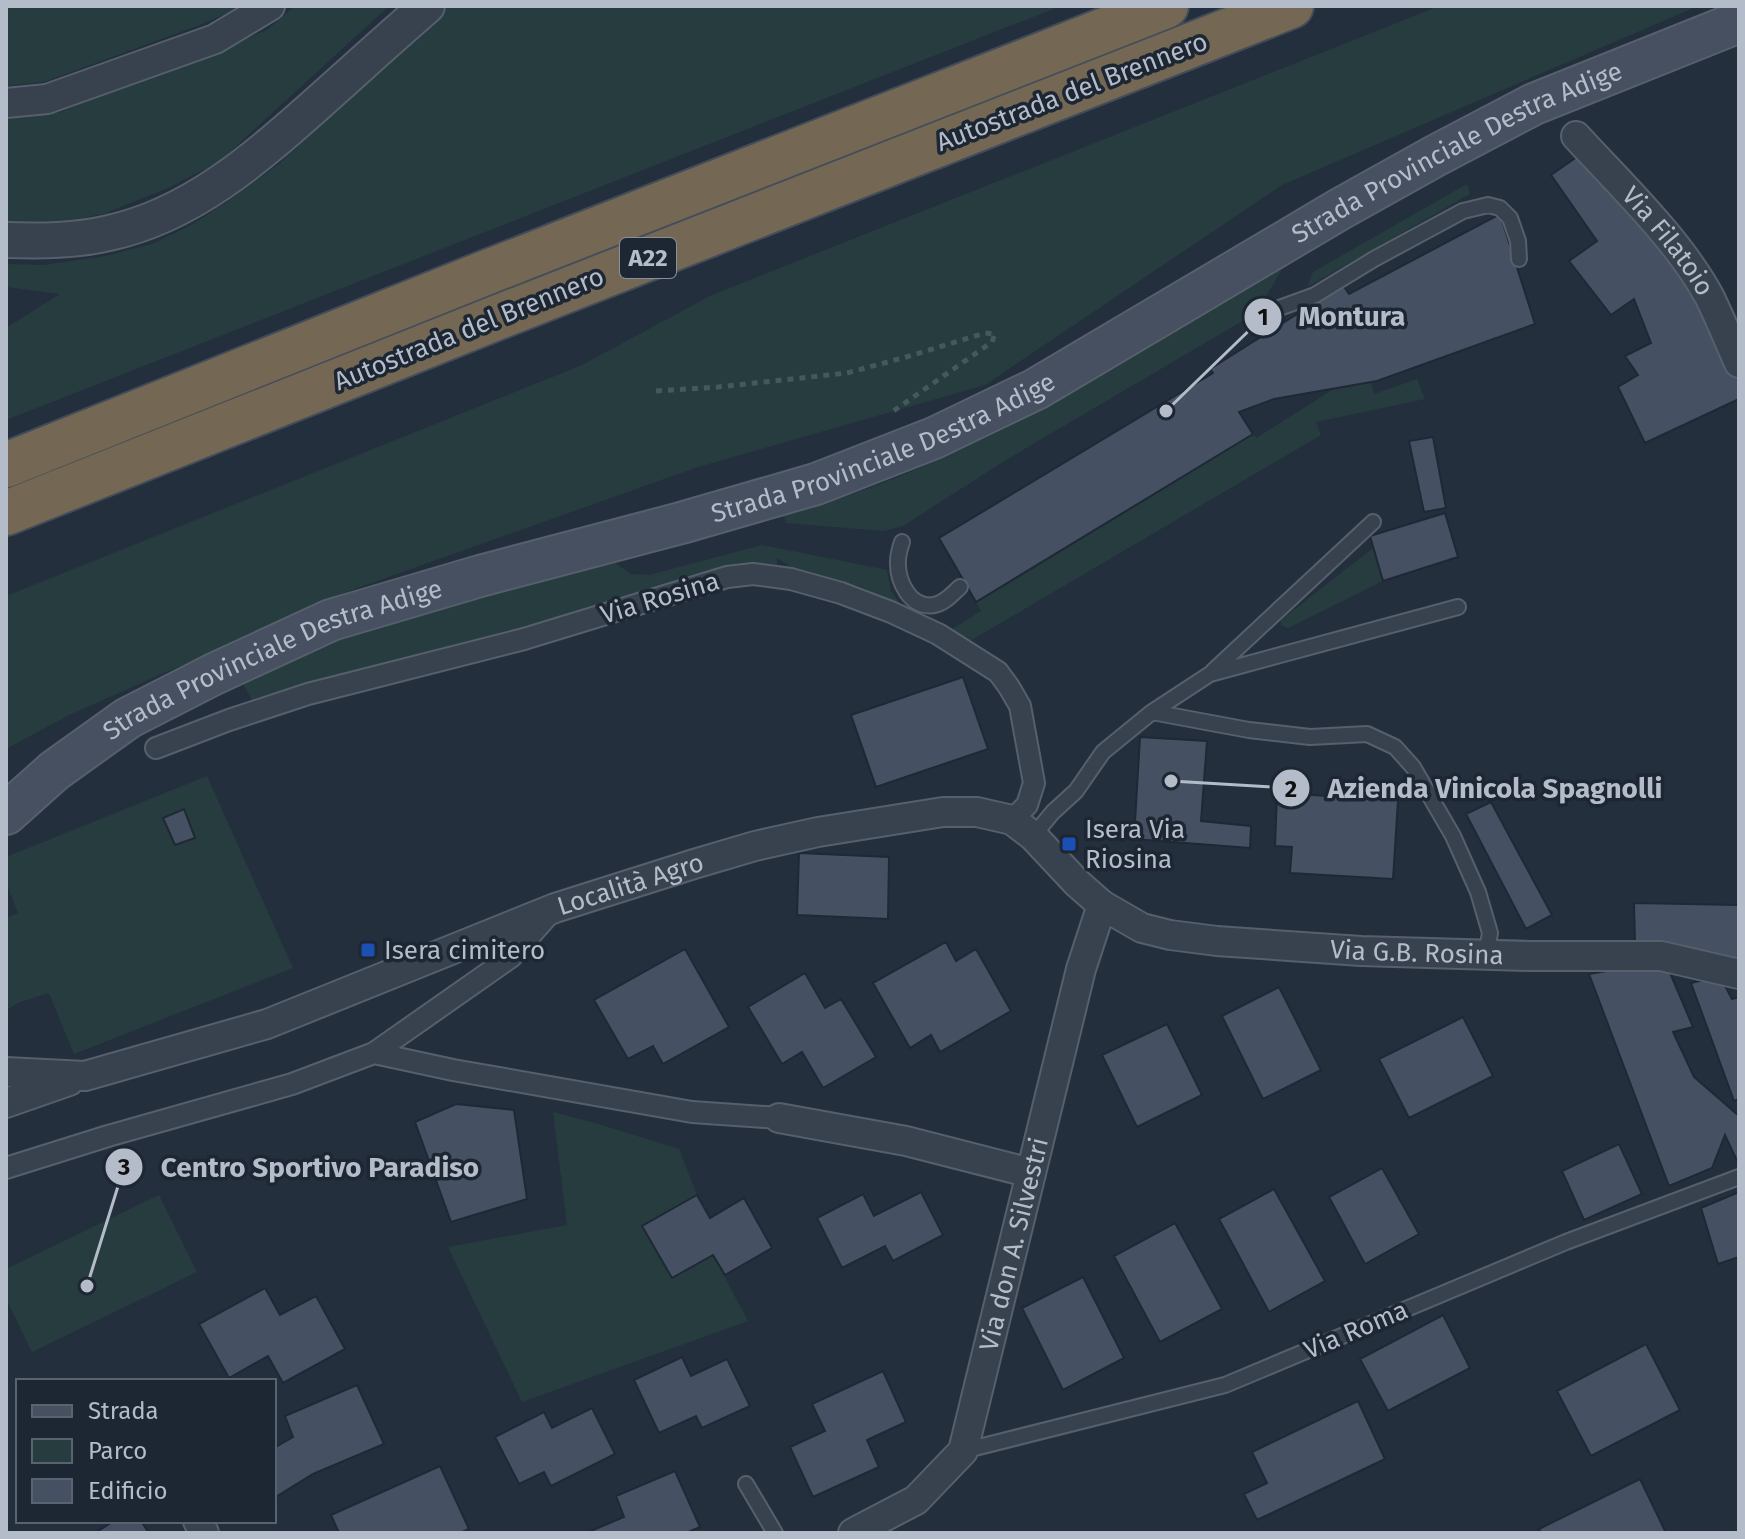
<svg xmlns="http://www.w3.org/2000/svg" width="1745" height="1539" font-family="'Fira Sans',sans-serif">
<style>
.green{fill:#263c3f}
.building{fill:#455162;stroke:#1f2835;stroke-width:2}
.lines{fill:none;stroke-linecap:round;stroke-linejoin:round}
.service-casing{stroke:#565f6c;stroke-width:18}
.pedestrian-casing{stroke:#565f6c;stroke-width:24}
.minor-casing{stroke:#565f6c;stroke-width:32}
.tertiary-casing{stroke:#565f6c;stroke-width:38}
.secondary-casing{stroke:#565f6c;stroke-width:44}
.motorway-casing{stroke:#434c59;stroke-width:48}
.path{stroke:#44595c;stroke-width:5;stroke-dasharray:6 6;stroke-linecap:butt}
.service{stroke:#38414e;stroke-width:14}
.pedestrian{stroke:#38414e;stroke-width:20}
.minor{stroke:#38414e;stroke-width:28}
.tertiary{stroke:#38414e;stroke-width:34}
.secondary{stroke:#465061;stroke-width:40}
.motorway{stroke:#746855;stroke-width:44}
.transit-dot{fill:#1a4fb4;stroke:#1d2633;stroke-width:3}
.labels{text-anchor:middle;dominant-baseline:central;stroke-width:7;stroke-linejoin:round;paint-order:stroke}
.shield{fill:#1d2633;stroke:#878f9c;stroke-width:2}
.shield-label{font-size:24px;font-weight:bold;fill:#b4bcc9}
.street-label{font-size:26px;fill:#b4bcc9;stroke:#1d2633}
.poi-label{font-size:26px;fill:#b4bcc9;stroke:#1d2633;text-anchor:start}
.leader{fill:none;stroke:#b4bcc9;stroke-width:3}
.callout-dot{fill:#b4bcc9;stroke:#1d2633;stroke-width:3}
.mark-label{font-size:24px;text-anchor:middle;font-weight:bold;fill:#111}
.callout-label{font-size:28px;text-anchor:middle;font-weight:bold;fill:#b4bcc9;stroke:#1d2633;stroke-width:7;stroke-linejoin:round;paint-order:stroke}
</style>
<rect width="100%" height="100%" fill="#242f3e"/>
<path class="green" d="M6,6H243L200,25L44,82L6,86Z
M295,6H389L220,161L168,188L103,214L53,223L6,221V119L61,112L267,30Z
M448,6H1061L6,420V328L60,294L6,287V264L43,265L105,256L152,244L193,224L227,202L279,164Z
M1439,6H1698L1282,185L985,385L698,467L352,590L69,715L6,749V596L580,366L712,295Z
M1467,184L1470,194L1307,287L1313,272Z
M1286,262L1256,313L1006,460L903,526L883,531L786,523L784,516C822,504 861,492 898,477C1036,422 1161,341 1286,262Z
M1417,379L1425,399L1316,422L1321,435L970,641L951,630L981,611L976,602L978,600L1253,434L1256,438L1337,387L1371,382L1374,394Z
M762,545L887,570L891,591L900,604L859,586L791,567L777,558V568L763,565L737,568L255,706L242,682C288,661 335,639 383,624C459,600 538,583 615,563L631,574L649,575Z
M1373,548L1383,581L1288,628L1281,625V620Z
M207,776L293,968L74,1054L49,993L20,1002L6,1010V918L18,913L6,883V857Z
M553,1112L595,1123L679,1149L697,1195L642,1227L672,1278L713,1255L748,1321L522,1402L448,1247L567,1225Z
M159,1195L197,1272L32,1352L6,1299V1269Z"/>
<path class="building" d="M1581,154L1654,224L1739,372V399L1645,443L1618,387L1638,375L1625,356L1651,343L1634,299L1611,315L1569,261L1597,241L1551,175Z
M1500,214L1535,324L1377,381L1274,399L1239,412L1253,434L976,602L939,538L1213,373L1210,369L1343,285L1349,294Z
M1433,437L1446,508L1424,512L1409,441Z
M1445,513L1458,557L1383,581L1370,536Z
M963,677L988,749L876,787L851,715Z
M1140,737L1207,741L1201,821L1251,826L1250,848L1134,839Z
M1277,793L1398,800L1393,879L1290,873L1292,847L1275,846Z
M1491,802L1552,915L1526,929L1466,814Z
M184,809L195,838L175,845L163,818Z
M799,853L889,857L888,919L797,915Z
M1634,903L1739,905V963L1635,946Z
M946,942L956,961L976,949L1011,1011L940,1052L931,1035L910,1048L873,983Z
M685,949L729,1027L663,1064L653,1046L628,1059L594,1000Z
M1665,961L1693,1027L1673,1032L1694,1077L1739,1116V1165L1725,1135L1712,1168L1669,1186L1589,974Z
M805,973L825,1008L841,999L876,1057L823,1088L802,1052L782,1064L748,1007Z
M1720,976L1732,999L1739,997V1099L1734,1101L1691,983Z
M1279,987L1321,1070L1263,1099L1222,1016Z
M1463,1017L1493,1076L1409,1118L1379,1059Z
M1167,1024L1202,1095L1137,1127L1102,1055Z
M456,1104L514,1110L527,1199L451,1222L415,1122Z
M1619,1144L1642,1194L1584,1220L1562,1171Z
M1382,1168L1419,1234L1365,1264L1329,1197Z
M1274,1189L1325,1281L1269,1312L1219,1219Z
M921,1192L943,1235L893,1261L885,1246L842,1268L817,1218L863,1194L874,1216Z
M1739,1192V1257L1718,1264L1701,1208Z
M697,1195L710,1218L744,1198L772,1248L725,1275L713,1255L672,1278L642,1226Z
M1175,1223L1222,1309L1160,1342L1114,1256Z
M1083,1277L1124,1358L1063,1390L1022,1308Z
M265,1288L280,1315L316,1296L345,1349L283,1383L268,1356L229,1378L199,1324Z
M1443,1315L1470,1368L1388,1411L1360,1359Z
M1646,1344L1680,1410L1591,1456L1557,1391Z
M682,1357L691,1376L727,1359L750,1406L702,1428L696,1416L659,1433L634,1380Z
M883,1371L906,1422L867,1440L879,1467L813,1497L790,1447L825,1431L812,1404Z
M357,1385L384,1444L313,1474L274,1498V1448L293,1437L285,1416Z
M1358,1401L1385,1459L1257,1520L1244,1494L1267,1483L1252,1452Z
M592,1408L615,1454L551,1486L544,1472L519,1484L495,1437L544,1412L552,1428Z
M440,1466L469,1529L460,1533H339L331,1515Z
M675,1471L700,1527L686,1533H586L624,1517L616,1496Z
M1640,1479L1666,1533H1541L1539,1529Z
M114,1521H141L149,1533H95Z"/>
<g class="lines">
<defs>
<path id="service" d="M1271,311L1315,295L1374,259L1463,211L1488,205L1500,208L1510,218L1518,241L1519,259
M902,542C900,548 898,555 898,561C897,581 910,609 934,605C945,603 952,594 960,587
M1213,671L1373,522
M1152,712L1210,674L1458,607
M1033,836L1053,812L1076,791L1103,752L1152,712L1249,730L1310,737L1367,734L1395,747L1413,767L1453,836L1478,892L1490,933L1486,955
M963,1451L1225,1385L1566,1242L1739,1177
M746,1484L775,1533"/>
<path id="pedestrian" d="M156,748L229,720L308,694L524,639L727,577L753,574L791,579L841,593L891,612L938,634L998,672L1009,687L1020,706L1034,783L1027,805L1012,820
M374,1053L453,1070L692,1112L779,1118
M6,1168L108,1136L292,1084L374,1053L511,957L550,913"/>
<g id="minor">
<path d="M6,103L47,99L215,39L270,6"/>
<path id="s1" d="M1576,136C1620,184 1678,239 1709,296C1720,318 1729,341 1739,363"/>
<path id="s2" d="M6,1072L85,1076L267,1024L555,908L694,864L755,846L818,832L943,812H977L1012,820L1033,836L1077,883L1102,905L1142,928L1170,935L1217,941L1361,951L1530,956H1661L1739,974"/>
<path d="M6,1103L69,1081"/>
<path d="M779,1118L906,1141L1031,1173"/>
<path d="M198,1521L204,1533"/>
<path id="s3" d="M853,1533L916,1500L963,1451L1081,969L1102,905"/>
</g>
<path id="tertiary" d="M6,240C41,241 75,241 109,233C192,215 256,158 318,103C354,71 390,38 427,6"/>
<g id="secondary">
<path id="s4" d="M6,814L54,771L128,718L214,674L331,620L480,576L681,523L816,484L934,438L1036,389L1340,209L1435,156L1534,104L1739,22"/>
</g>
<path id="motorway" d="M6,465L480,275L1166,6
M6,513L496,318L1291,6"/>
</defs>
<use href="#service" class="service-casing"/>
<use href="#pedestrian" class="pedestrian-casing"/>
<use href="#minor" class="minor-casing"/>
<use href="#tertiary" class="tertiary-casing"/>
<use href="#secondary" class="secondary-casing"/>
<use href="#motorway" class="motorway-casing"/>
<path class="path" d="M656,391L718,387L847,373L906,357L985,333L995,334L992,342L892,412"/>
<use href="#service" class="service"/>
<use href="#pedestrian" class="pedestrian"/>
<use href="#minor" class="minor"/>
<use href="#tertiary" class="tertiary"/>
<use href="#secondary" class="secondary"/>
<use href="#motorway" class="motorway"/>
</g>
<g class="transit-dot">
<rect x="1061" y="836" width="16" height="16" rx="4"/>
<rect x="360" y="942" width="16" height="16" rx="4"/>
</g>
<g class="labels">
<rect class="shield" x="620" y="238" width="56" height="40" rx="6"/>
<g class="shield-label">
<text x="648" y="258">A22</text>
</g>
<g class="street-label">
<text transform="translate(1072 92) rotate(-21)">Autostrada del Brennero</text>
<text stroke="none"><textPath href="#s4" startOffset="1608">Strada Provinciale Destra Adige</textPath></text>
<text stroke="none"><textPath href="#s1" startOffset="140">Via Filatoio</textPath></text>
<text transform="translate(469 329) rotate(-22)">Autostrada del Brennero</text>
<text stroke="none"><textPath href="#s4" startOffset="960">Strada Provinciale Destra Adige</textPath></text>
<text transform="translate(660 598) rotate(-17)">Via Rosina</text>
<text stroke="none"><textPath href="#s4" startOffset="312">Strada Provinciale Destra Adige</textPath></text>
<text stroke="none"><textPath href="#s2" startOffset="658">Località Agro</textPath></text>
<text stroke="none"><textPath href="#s2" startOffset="1496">Via G.B. Rosina</textPath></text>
<text stroke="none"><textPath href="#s3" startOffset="352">Via don A. Silvestri</textPath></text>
<text transform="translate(1356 1330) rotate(-23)">Via Roma</text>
</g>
<g class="poi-label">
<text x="1085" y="829">Isera Via<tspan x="1085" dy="30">Riosina</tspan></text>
<text x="384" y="950">Isera cimitero</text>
</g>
</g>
<path class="leader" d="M1166 411L1263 317M1171 781L1291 788M87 1286L124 1167"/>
<g class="callout-dot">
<circle cx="1166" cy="411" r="8"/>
<circle cx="1171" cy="781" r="8"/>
<circle cx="87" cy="1286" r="8"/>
<circle cx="1263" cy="317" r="20"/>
<circle cx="1291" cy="788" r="20"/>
<circle cx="124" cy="1167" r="20"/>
</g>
<g class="mark-label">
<text x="1263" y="325">1</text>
<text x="1291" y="797">2</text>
<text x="124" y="1175">3</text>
</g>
<g class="callout-label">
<text x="1352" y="326">Montura</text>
<text x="1495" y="798">Azienda Vinicola Spagnolli</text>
<text x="320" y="1177">Centro Sportivo Paradiso</text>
</g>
<rect width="1745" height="1539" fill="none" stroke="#b4bcc9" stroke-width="16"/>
<rect x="16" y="1379" width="260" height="144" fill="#1d2633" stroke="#59626f" stroke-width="2"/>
<rect x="32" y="1405" width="40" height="12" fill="#465061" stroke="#59626f" stroke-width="2"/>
<text x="88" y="1419" font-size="24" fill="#b4bcc9">Strada</text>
<rect x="32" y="1439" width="40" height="24" fill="#263c3f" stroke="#59626f" stroke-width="2"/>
<text x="88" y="1459" font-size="24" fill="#b4bcc9">Parco</text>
<rect x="32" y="1479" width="40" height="24" fill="#455162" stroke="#59626f" stroke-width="2"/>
<text x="88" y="1499" font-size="24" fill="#b4bcc9">Edificio</text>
</svg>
